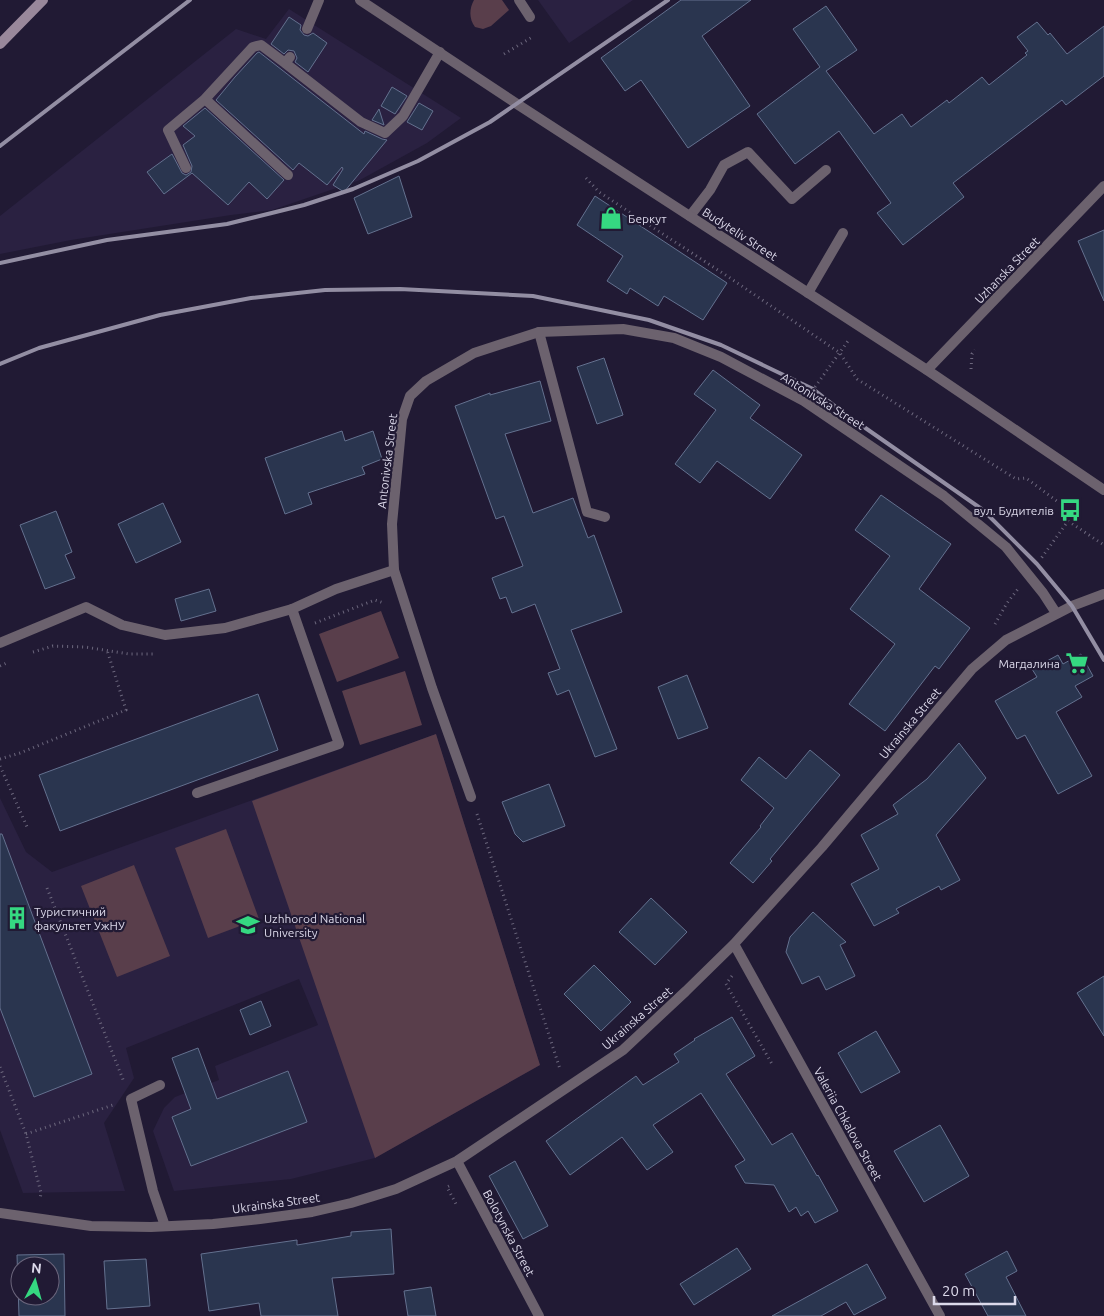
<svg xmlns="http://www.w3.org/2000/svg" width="1104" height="1316" font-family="Ubuntu,sans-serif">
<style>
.built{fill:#2a2141}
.green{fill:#593e4b}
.building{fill:#2a354f;stroke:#64718f;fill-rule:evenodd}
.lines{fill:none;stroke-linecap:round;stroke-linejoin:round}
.path{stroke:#6c677d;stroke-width:3;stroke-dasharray:1 4;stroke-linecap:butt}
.service{stroke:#6c626e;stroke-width:10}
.minor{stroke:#6c626e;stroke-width:10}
.tertiary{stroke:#6c626e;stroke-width:10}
.secondary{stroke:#99889b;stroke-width:10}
.rail{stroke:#938ea3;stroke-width:4}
.labels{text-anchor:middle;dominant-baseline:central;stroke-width:4.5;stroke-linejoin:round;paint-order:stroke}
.poi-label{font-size:12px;fill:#dcd9ea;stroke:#211a34;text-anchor:start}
.street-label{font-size:12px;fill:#dcd9ea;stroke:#211a34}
</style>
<rect width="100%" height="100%" fill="#211a34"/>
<path class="built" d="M538,0H633L569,43Z
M289,9L461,118L427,143L360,180L272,210L231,215L71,240L0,254V216L236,29L266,39Z
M436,734L540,1065L375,1158L291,1179L174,1191L153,1131L164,1108L175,1097L219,1080L215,1066L318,1025L299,979L126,1048L134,1078L104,1123L125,1191L23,1193L0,1130V798L26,852L52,872Z"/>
<path class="green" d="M474,0H502L509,10L491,26L483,29L475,27C469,19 469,9 474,0Z
M381,611L399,658L337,682L319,634Z
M405,671L422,725L360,745L342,691Z
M436,734L540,1065L375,1158L252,801Z
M226,829L259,919L208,938L175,848Z
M134,865L170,956L117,977L81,886Z"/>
<path class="building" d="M681,0H751L702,36L750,106L688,148L641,80L625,91L601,58Z
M826,6L857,50L826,71L874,134L902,114L911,127L947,100L949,103L982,77L989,85L1027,55L1025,53L1028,51L1017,37L1037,22L1048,35L1050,33L1067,54L1104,26V76L1066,105L1062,100L953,183L964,197L903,245L877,213L891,203L839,131L795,164L757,114L820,67L793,29Z
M289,17L301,25L300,30L304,35L308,36L313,33L327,43L308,72L295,62L297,58L294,51L288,50L284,54L271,44Z
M259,52L364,134L365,131L382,139L387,140L344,192L333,185L343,169L342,167L327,185L299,163L293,170L216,100L235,77L257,53Z
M392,87L407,96L395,114L381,106Z
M419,103L433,111L422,130L407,122Z
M205,108L284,180L267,199L249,182L228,205L192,173L164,194L147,172L172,154L182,173L186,175L191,172L192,166L183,145L195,136L183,126Z
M379,109L384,125L372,120Z
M399,176L412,217L368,234L354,198Z
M595,196L727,283L703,320L664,296L658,306L630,288L627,294L607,281L623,256L577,225Z
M1104,230V301L1078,241Z
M604,358L623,415L597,424L577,367Z
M713,370L760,405L750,418L802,455L770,499L717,461L700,483L675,464L716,410L694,394Z
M540,381L551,421L505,434L533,513L573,498L588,538L594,535L622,612L571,630L617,749L595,757L569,690L557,695L548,673L560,669L535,604L512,613L506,597L500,599L492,578L523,566L504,516L496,519L455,406L490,393V395Z
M342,431L345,441L373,431L382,459L362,467L365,474L308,493L312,504L285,514L265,458Z
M881,495L951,544L919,589L970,628L939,669L935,666L885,731L849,704L895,644L850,609L890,556L855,530Z
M163,503L181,542L136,563L118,524Z
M56,511L72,552L65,555L75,578L45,589L20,525Z
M209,589L216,611L181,621L175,599Z
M1081,654L1093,676L1075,686L1082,697L1056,712L1092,776L1058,794L1025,735L1017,739L995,701L1037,677L1032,669L1058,655L1063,664Z
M687,675L708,728L678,739L658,687Z
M258,694L278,750L60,831L39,775Z
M959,743L986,778L936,835L960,880L941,890L939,886L896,909L899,913L874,926L851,884L879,869L861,835L898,814L893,805L927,779Z
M810,750L840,775L770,859L772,861L753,883L730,863L761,827L760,826L774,808L741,780L759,757L786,779Z
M549,784L565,826L523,842L515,834L502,802Z
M0,834H2L92,1074L34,1097L0,1008Z
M651,898L687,932L655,965L619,932Z
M813,912L846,942L840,945L855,976L826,990L819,976L802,984L786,952L790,937Z
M594,965L631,1002L601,1031L564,994Z
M1104,976V1036L1077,993Z
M261,1001L271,1026L250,1035L240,1010Z
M732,1017L755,1056L726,1074L772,1145L792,1133L817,1176L818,1175L838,1211L815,1223L808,1211L801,1216L796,1207L789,1212L774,1185L745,1183L735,1166L745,1160L701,1093L653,1125L673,1152L647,1170L622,1137L570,1175L546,1141L636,1076L643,1085L679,1062L674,1054L695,1040L694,1039Z
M876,1031L900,1072L861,1093L838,1053Z
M198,1048L217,1099L288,1071L307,1122L191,1166L172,1117L191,1109L172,1058Z
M940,1125L969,1176L924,1202L894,1151Z
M515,1161L548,1226L523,1239L489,1176Z
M391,1229L394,1274L332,1278L338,1316H261L259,1303L209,1311L201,1254L297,1240V1245L351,1236V1232Z
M737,1248L751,1269L694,1305L680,1284Z
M1007,1251L1017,1271L1006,1277L1026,1316H988L965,1274Z
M64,1254L65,1316H19L17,1255ZM20,1266H50V1296H20Z
M146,1259L150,1306L107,1309L104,1261Z
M867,1264L886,1298L854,1315L846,1302L821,1316H772Z
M431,1287L436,1316H408L404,1291Z"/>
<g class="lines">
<path class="path" d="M504,54L534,36
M586,178L599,192L730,278L840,353L857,379L1016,479L1026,478L1066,508L1068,521L1040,560
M971,369L972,354L975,350
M815,387L848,341
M1068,521L1104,545
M315,623L375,600L384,603
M995,624L1007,603L1018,589
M33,652L53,646L85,647L129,654H155
M0,666L9,662
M0,759L20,753L126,710L107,650
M0,766L28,829
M477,814L560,1069
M47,888L124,1082
M732,976L726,984L772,1064
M0,1067L26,1134L41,1193L40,1200
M26,1134L113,1105
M449,1186L447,1187L456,1204"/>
<path class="service" d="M519,0L530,17
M307,29L319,0
M285,63L361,122L385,133L403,116L440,52
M186,168L168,130L205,99
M288,175L205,99L253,47L261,45L285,63L290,57
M690,216L710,190L724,165L748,152L792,199L826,170
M808,293L843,233
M539,332L587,512L605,517
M394,570L432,688L471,797
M197,793L339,744L292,609
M160,1085L131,1099L153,1191L165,1226"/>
<path class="minor" d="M927,370L1104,186
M0,643L86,607L122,625L165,635L225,628L292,609L336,589L394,570L392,524L402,419L410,396L426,381L474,353L539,332L623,329L674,338L721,357L804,401L944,496L1006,547L1043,593L1056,613
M734,944L940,1316
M457,1161L539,1316
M0,1213L91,1226L151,1227L213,1224L260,1219L312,1212L351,1203L396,1189L457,1161L623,1050L686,991L734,944L822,847L972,669L1006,640L1072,606L1104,594"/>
<path class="tertiary" d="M360,0L517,104L927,370L1104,490"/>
<path class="secondary" d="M0,44L43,0"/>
<path class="rail" d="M0,146L190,0
M0,263L107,240L227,224L304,205L353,189L418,161L490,122L668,0
M0,364L39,348L160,315L251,298L325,290L400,289L533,296L649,320L721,345L813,389L841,411L983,510L1037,564L1072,606L1104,660"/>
</g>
<defs>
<symbol id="shop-bare" viewBox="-9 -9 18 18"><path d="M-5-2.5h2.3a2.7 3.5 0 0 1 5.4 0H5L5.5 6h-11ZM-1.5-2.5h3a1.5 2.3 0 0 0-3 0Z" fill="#35d881" stroke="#211a34" stroke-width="2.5" paint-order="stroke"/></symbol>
<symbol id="bus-bare" viewBox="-9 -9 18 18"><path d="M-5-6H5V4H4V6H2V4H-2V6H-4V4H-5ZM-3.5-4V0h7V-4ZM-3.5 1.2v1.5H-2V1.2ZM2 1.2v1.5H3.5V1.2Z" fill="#35d881" stroke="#211a34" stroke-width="2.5" paint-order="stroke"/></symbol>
<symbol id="supermarket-bare" viewBox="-9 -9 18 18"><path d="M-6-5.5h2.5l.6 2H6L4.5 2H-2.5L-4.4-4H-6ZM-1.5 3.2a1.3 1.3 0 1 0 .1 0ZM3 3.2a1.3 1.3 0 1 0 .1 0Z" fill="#35d881" stroke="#211a34" stroke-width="2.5" paint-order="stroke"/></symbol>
<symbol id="building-bare" viewBox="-9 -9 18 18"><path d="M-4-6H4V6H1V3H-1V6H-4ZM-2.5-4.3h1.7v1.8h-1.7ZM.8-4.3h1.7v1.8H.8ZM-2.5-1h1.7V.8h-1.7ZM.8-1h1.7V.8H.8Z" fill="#35d881" stroke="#211a34" stroke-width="2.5" paint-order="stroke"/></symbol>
<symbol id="university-bare" viewBox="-9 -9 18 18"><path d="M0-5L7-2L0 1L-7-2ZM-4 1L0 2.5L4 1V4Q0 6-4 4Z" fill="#35d881" stroke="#211a34" stroke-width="2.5" paint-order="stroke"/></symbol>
</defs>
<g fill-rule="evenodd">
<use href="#shop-bare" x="595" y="202" width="32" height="32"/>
<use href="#bus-bare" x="1054" y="494" width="32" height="32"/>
<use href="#supermarket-bare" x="1061" y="647" width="32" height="32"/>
<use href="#building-bare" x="1" y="902" width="32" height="32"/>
<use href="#university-bare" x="232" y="909" width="32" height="32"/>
</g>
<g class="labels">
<g class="poi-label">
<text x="628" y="218">Беркут</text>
<text x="1054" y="510" text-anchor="end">вул. Будителів</text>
<text x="1060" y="663" text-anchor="end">Магдалина</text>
<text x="34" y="911">Туристичний<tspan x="34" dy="14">факультет УжНУ</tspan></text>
<text x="264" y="918">Uzhhorod National<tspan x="264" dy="14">University</tspan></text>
</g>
<g class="street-label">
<text transform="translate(740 234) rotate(33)">Budyteliv Street</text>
<text transform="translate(1007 270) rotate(-46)">Uzhanska Street</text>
<text transform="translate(823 401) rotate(32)">Antonivska Street</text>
<text transform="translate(387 461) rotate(-83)">Antonivska Street</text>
<text transform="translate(910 723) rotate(-50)">Ukrainska Street</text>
<text transform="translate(637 1018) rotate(-41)">Ukrainska Street</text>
<text transform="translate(848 1124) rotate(61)">Valeriia Chkalova Street</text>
<text transform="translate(276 1203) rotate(-8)">Ukrainska Street</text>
<text transform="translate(509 1233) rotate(62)">Bolotynska Street</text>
</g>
</g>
<g transform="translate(35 1281) rotate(6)"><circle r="24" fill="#211a34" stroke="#6c667d"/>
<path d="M0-4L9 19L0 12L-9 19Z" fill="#35d881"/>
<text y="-8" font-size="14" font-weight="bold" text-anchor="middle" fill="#dcd9ea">N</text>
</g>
<path d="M934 1296v8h81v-8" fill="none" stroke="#dcd9ea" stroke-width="2.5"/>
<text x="942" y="1296" font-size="15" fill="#dcd9ea" stroke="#211a34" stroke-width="4" paint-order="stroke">20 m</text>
</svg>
